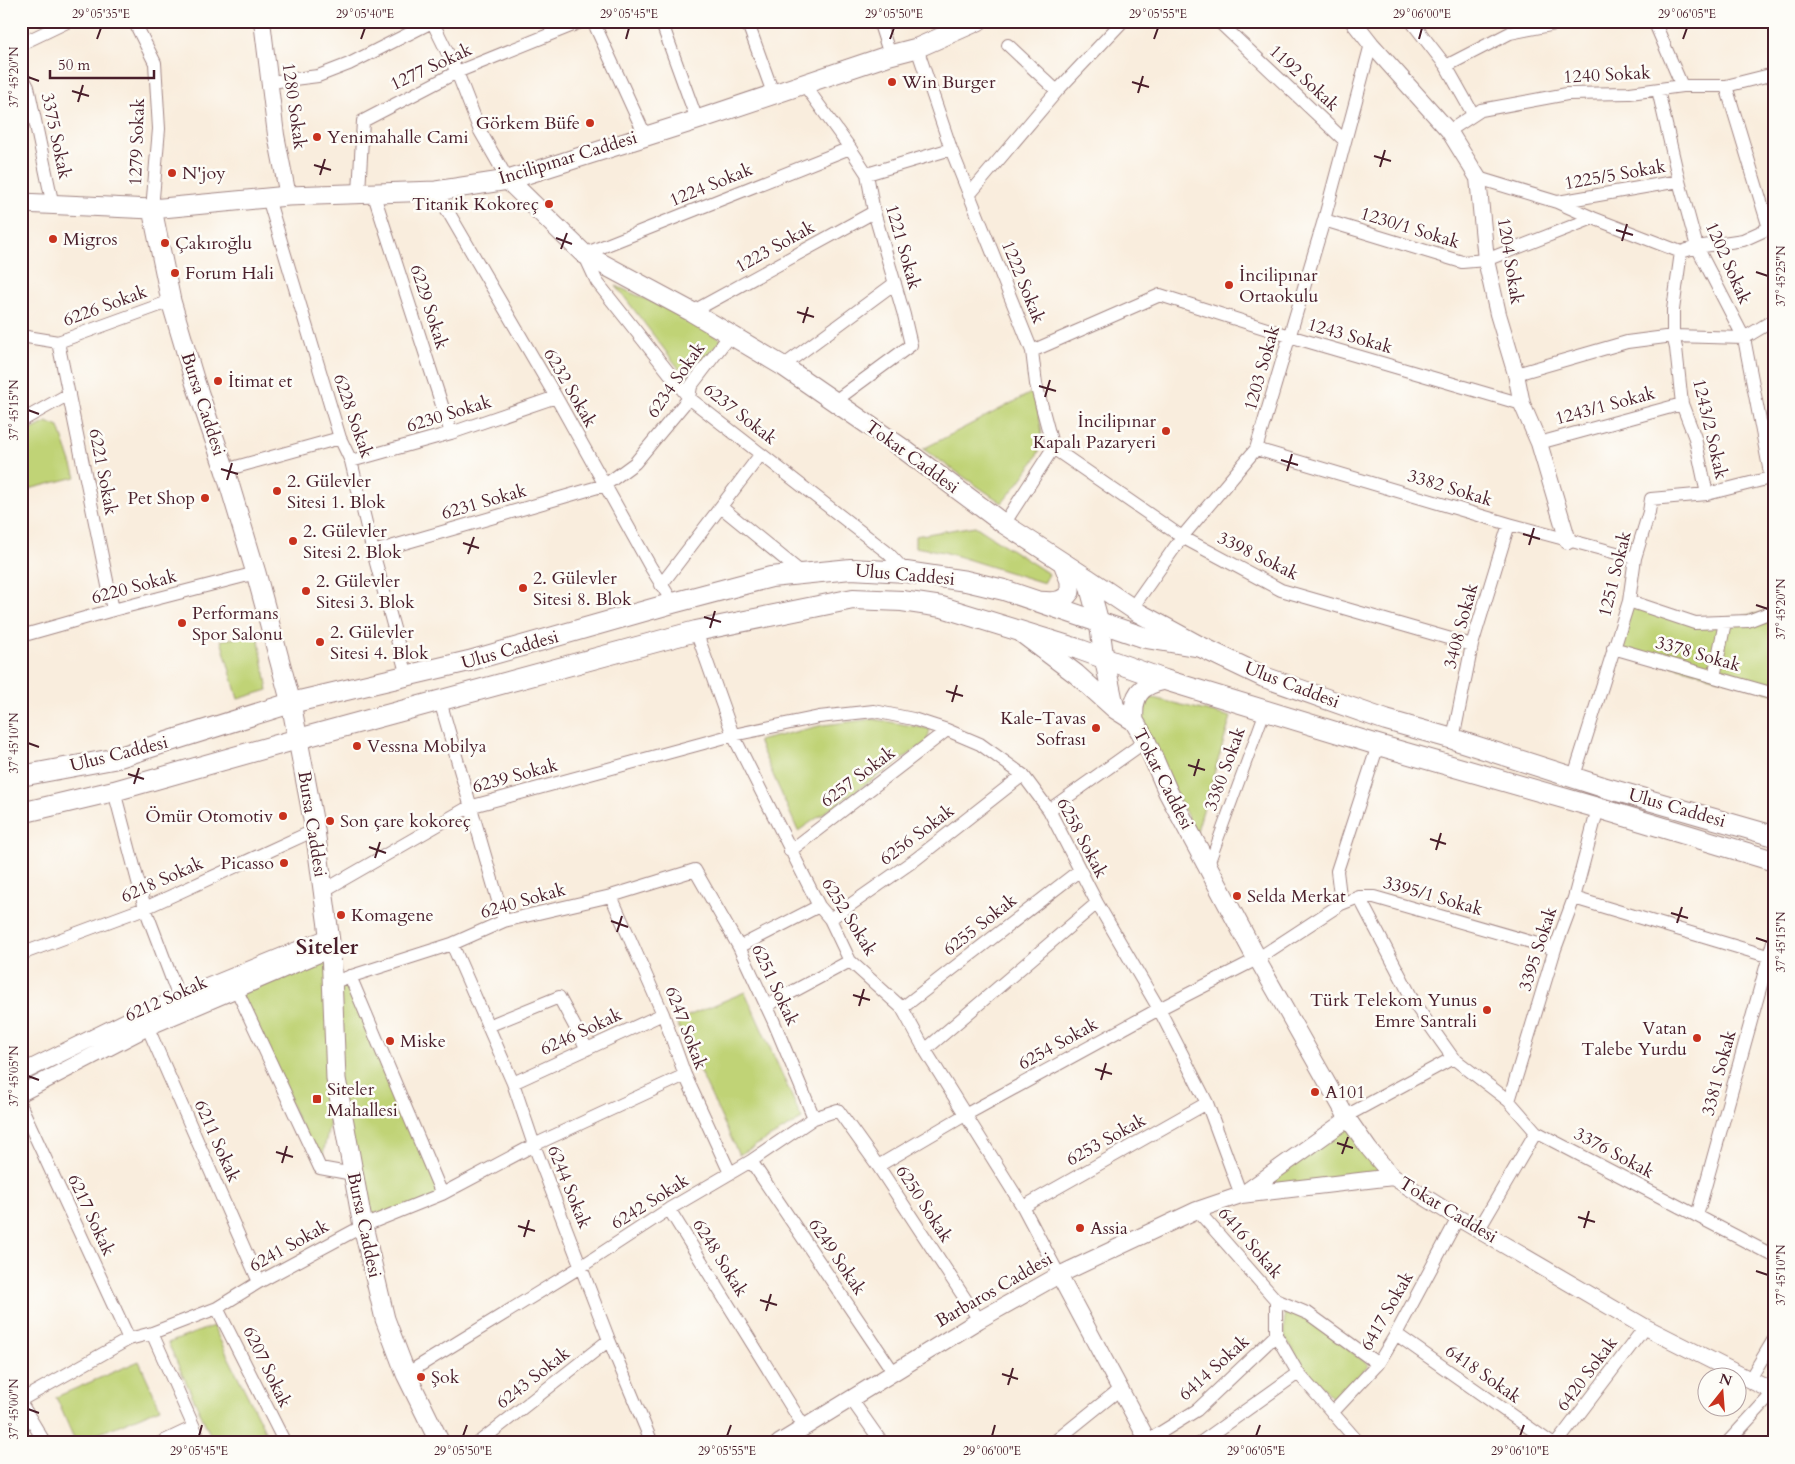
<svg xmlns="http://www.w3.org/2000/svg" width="1795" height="1464" font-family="Cardo,serif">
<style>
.green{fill:#c0d376;stroke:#857950}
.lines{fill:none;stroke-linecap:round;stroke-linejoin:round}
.pedestrian-casing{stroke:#a28684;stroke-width:12}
.minor-casing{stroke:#a28684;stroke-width:14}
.tertiary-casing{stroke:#a28684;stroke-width:18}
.secondary-casing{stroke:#a28684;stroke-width:21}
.primary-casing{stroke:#a28684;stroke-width:22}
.pedestrian{stroke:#fff;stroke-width:10}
.minor{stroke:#fff;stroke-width:12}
.tertiary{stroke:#fff;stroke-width:16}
.secondary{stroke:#fff;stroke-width:19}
.primary{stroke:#fff;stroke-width:20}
.ticks{fill:none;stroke:#4a1f2b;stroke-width:2}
.poi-dot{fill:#c8321e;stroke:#fdfcf7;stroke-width:2}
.labels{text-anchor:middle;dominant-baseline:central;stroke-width:5;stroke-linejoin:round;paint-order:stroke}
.street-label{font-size:18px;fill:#4a1f2b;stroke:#fdfcf7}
.poi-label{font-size:18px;fill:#4a1f2b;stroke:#fdfcf7;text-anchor:start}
.district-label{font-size:22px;font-weight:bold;fill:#4a1f2b;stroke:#fdfcf7}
.neatline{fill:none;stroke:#4a1f2b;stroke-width:2}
.ticks-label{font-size:12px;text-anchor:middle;fill:#4a1f2b}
</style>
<rect width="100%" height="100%" fill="#fdfcf7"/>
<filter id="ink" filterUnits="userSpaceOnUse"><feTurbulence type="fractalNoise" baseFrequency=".02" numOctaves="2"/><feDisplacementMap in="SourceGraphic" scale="10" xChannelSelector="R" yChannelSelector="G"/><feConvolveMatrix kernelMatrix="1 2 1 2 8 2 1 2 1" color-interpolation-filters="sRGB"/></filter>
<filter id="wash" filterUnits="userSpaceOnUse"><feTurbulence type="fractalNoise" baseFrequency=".0096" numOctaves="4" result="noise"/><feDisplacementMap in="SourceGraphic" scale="20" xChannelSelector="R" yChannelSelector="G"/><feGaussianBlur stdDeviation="1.12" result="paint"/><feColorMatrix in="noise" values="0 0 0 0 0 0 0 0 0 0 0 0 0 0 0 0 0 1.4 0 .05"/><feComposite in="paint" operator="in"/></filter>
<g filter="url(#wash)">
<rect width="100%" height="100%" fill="#f9eddd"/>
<path class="green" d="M616,286L675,312L722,340L686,378Z
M1033,392C1037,408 1044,428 1041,445C1038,460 1013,490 1002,503L923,449Z
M47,422L59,427L76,477L21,491V435Z
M975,526L1049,574L1044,583L944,552L915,547V536Z
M1629,601L1695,623L1774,611V694L1613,648Z
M258,635L268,690L238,699L221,640Z
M1149,697L1231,717L1196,834L1142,724L1143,698Z
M873,719L930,729L927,742L798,831L758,741L823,725Z
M331,949L333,982L350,976L442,1194L363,1226L337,1089L320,1168L237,989Z
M745,992L802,1119L739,1155L676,1021Z
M1349,1118L1393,1177L1241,1195Z
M1284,1307L1308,1319L1369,1365L1336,1402L1303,1366L1285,1337Z
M213,1326L271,1443H214L168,1343Z
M139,1361L160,1408L76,1443L56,1397Z"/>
</g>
<g filter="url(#ink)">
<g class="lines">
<defs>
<path id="pedestrian" d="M1208,867L1265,711"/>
<path id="minor" d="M134,21L155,63L159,129L152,209
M432,21L457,72L480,131L508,180
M593,21L645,135
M661,21L697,120
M747,21L773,93
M879,21L890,55
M1218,21L1344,140
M1411,21L1446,66L1473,114
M1654,21L1682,86
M21,44L69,21
M1008,45L1057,91L1123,21
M917,48L951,149L1032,351L1036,384L1053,448L1004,524
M1446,66L1510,33L1571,21
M21,74L28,87L53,206
M270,82L318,76L349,64L434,21
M803,83L850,148L867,174L874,212L904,315L911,345L835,401
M1726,86L1769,228
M1658,90L1679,181L1697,247L1744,338L1771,478
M1449,131L1481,110L1567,94L1630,93L1682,86H1726L1774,74
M850,148L584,254L597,282L689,398L888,553L906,572
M867,174L951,149
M1478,178L1557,202L1593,218L1681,252L1697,247L1743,240L1774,226
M436,191L556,397L650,566L673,603
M359,192L363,121L457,72L583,21
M373,192L451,433
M969,195L1057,91
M268,198L340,438L351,461L373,552L407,676
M1558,202L1679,181
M1324,220L1462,262L1486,260L1593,218
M1681,252L1673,310V336L1676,348L1682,404L1695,438L1707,494
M692,312L874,212
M21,336L58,342L171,301
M58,342L113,610
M1032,351L1160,295L1289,336L1522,404
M783,366L895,283
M1516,374L1627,342L1673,336L1744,338L1774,320
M21,421L69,394
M1539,443L1682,404
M1053,448L1182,537L1281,590L1472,645
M1256,449L1509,524L1635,558
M351,461L451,433L556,397
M225,470L340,438
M721,507L803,574
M373,552L605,485L635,463L689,398L691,386L730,335
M661,585L761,454
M1629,601L1695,623L1748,621L1774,611
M1132,608L1182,537L1256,449L1324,220L1371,44
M696,631L733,735L819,906L830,919L850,961L902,1008L925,1050L1023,1207L1059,1275
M21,636L113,610L256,573
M1613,648L1774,694
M1714,677L1725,622
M440,701L504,921
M1453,739L1472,645L1509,524
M1574,776L1629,601L1635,558L1649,512L1651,499L1707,494L1774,477
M114,791L145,908L179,998
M1049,810L1146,741
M790,851L947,730
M323,891L469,807L733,735L819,717L874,711L913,719L947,730L980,744L1023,775L1049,810L1097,903L1159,1009L1207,1103L1241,1195
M611,896L663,1014L685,1075L730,1173
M1359,897L1416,1006L1453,1058L1509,1101L1536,1132L1774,1256
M1574,898L1774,958
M1341,904L1337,871L1378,745
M830,919L916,859L1023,775
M452,944L513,1083L534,1145L609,1340L652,1443
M739,947L819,906
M21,954L145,908L315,830
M350,976L442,1194
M233,982L320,1168L353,1174
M333,982L452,944L504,921L611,896L695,870L739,947L773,1020L814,1118
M766,1006L850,961
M902,1008L1080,870
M144,1019L259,1282
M488,1026L559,997L587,1049
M925,1050L1097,903
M513,1083L663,1014
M1509,1101L1555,949L1574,898L1598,808
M21,1106L129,1339
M1346,1116L1453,1058
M751,1161L894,1373
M878,1166L965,1115L1159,1009L1257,959L1341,904L1359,897H1374L1555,949
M1023,1207L1207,1103
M669,1209L804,1427
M1197,1210L1276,1300V1335L1298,1373L1359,1443
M1697,1216L1774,938
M1479,1229L1536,1132
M1276,1300L1309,1314L1378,1364
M217,1308L285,1443
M152,1333L201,1443
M1396,1334L1551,1443
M406,1374L582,1266L669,1209L751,1161L814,1118L838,1110L878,1166L979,1320
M1750,1379L1774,1339
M851,1399L882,1443
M21,1400L129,1339L152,1333L217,1308L259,1282L363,1226L442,1194L534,1145L685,1075
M21,1403L45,1443
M1333,1412L1378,1364L1396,1334L1458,1218
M1147,1441L1197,1410L1276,1335
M160,1443L194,1427
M478,1443L609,1340
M1053,1443L1120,1389
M1200,1443L1298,1373
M1557,1443L1645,1327
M1727,1443L1774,1392"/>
<path id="tertiary" d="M262,21L276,135L288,196
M1353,21L1371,44L1449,131L1478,178L1486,260L1498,314L1516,374L1522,404L1539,443L1568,541
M1257,959L1346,1116L1369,1149L1393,1177L1458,1218L1645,1327L1774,1392
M21,1073L141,1014L329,937
M21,1093L148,1027L331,949
M1243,1194L1349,1118
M1059,1275L1149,1443
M779,1443L979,1320L1059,1275L1197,1210L1241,1195L1393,1177"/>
<path id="secondary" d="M508,180L584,254L692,312L783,366L902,448L1004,524L1087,578L1099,622L1104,658L1115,709L1134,721L1146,741L1168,792L1257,959
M21,203L152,209L288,196L436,191L508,180L697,120L890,55L917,48L978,21
M152,209L171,301L195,382L225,470L256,573L291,703L315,830L331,949L336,1079L363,1226L385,1319L406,1374L440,1443
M1087,578L1139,613L1198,645
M1038,601C1050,602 1062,604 1070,592V581L1063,563
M1023,634L1076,674L1115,709
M1134,721C1132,696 1139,685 1165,680"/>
<path id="primary" d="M21,776L113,759L291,703L469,661L673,603L771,577L851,569L906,572L966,581L1004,590L1146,638L1201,647L1264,677L1386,720L1453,739L1603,787L1774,836
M21,813L114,791L298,739L696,631L853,599L902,601L942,607L1078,649L1165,680L1378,745L1598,808L1774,861"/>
</defs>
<use href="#pedestrian" class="pedestrian-casing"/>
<use href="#minor" class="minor-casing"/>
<use href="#tertiary" class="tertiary-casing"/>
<use href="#secondary" class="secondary-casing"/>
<use href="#primary" class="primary-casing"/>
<use href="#pedestrian" class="pedestrian"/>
<use href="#minor" class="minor"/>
<use href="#tertiary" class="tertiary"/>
<use href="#secondary" class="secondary"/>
<use href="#primary" class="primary"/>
</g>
</g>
<path class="ticks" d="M97,39L101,28M361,39L365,28M626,39L629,28M890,39L894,28M1154,39L1158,28M1419,39L1422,28M1683,39L1687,28M28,77L39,81M1132,82L1149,87M72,91L89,96M1138,93L1143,76M78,102L83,85M1374,156L1391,161M314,165L331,170M1380,167L1385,150M320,175L325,159M1616,230L1633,235M556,238L572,244M1622,241L1627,224M561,249L567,233M1756,272L1768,276M797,312L814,317M803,323L808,307M1039,386L1056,391M1045,397L1050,380M28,410L39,414M1281,460L1298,465M221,469L238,474M1287,471L1292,454M227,480L232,463M1523,534L1540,539M463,543L479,548M1529,545L1534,528M468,554L474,537M1756,605L1768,609M704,617L721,622M710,628L715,611M946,691L963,696M952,702L957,685M28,743L39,747M1188,765L1205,770M128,774L144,779M1194,776L1199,759M134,784L139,768M1430,839L1446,844M369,847L386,853M1436,850L1441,833M375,858L380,842M1671,913L1688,918M611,921L628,927M1677,923L1682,907M617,932L622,916M1756,938L1768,942M853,995L870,1000M859,1006L864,989M1095,1069L1112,1074M28,1076L39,1080M1101,1080L1106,1063M1337,1143L1353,1148M276,1152L293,1157M1342,1154L1348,1137M282,1163L287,1146M1578,1217L1595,1222M518,1226L535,1231M1584,1228L1589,1211M524,1237L529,1220M1756,1271L1768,1275M760,1300L777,1305M766,1311L771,1294M1002,1374L1018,1379M1008,1385L1013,1368M28,1409L39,1413M199,1436L202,1425M463,1436L467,1425M727,1436L731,1425M992,1436L995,1425M1256,1436L1260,1425M1520,1436L1524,1425"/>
<g class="poi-dot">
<circle cx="892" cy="82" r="5"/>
<circle cx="590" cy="123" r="5"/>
<circle cx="317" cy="137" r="5"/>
<circle cx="172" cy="173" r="5"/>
<circle cx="549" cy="204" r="5"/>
<circle cx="53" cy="239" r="5"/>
<circle cx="165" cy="243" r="5"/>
<circle cx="175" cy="273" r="5"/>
<circle cx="1229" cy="285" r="5"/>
<circle cx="218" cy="381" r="5"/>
<circle cx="1166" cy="431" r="5"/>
<circle cx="277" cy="491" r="5"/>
<circle cx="205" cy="498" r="5"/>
<circle cx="293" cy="541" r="5"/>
<circle cx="523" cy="588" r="5"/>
<circle cx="306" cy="591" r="5"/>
<circle cx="182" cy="623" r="5"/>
<circle cx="320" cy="642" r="5"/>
<circle cx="1096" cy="728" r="5"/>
<circle cx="357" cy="746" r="5"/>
<circle cx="283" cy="816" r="5"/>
<circle cx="330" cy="821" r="5"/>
<circle cx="284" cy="863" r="5"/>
<circle cx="1237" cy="896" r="5"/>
<circle cx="341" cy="915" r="5"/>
<circle cx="1487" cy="1010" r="5"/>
<circle cx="1697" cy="1038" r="5"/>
<circle cx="390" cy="1041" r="5"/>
<circle cx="1315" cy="1092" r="5"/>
<rect x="312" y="1094" width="10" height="10" rx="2.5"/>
<circle cx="1080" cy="1228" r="5"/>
<circle cx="421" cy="1377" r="5"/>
</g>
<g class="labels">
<g class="street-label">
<text transform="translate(431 67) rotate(-25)">1277 Sokak</text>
<text transform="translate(1607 75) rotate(-3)">1240 Sokak</text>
<text transform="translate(1304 78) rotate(43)">1192 Sokak</text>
<text transform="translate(294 106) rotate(82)">1280 Sokak</text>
<text transform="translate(56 136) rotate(78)">3375 Sokak</text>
<text transform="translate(137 142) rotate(-88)">1279 Sokak</text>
<text transform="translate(568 158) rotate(-17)">İncilipınar Caddesi</text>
<text transform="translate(1615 175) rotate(-10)">1225/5 Sokak</text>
<text transform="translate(711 185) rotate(-22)">1224 Sokak</text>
<text transform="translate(1410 228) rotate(17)">1230/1 Sokak</text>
<text transform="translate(775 247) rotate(-29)">1223 Sokak</text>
<text transform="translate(903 247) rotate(74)">1221 Sokak</text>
<text transform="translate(1510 261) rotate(81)">1204 Sokak</text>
<text transform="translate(1728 263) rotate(66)">1202 Sokak</text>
<text transform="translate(1023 282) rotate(68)">1222 Sokak</text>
<text transform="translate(105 306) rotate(-20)">6226 Sokak</text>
<text transform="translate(429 307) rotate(72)">6229 Sokak</text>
<text transform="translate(1350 336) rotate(16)">1243 Sokak</text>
<text transform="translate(1262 368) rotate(-74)">1203 Sokak</text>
<text transform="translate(676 380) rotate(-55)">6234 Sokak</text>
<text transform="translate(570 388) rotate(60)">6232 Sokak</text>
<text transform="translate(203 404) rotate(72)">Bursa Caddesi</text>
<text transform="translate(1605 406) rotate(-15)">1243/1 Sokak</text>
<text transform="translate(449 414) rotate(-17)">6230 Sokak</text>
<text transform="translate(740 414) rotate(38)">6237 Sokak</text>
<text transform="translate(353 416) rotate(71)">6228 Sokak</text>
<text transform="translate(1710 429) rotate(77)">1243/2 Sokak</text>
<text transform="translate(912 457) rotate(36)">Tokat Caddesi</text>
<text transform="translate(103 472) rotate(79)">6221 Sokak</text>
<text transform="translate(1450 488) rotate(17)">3382 Sokak</text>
<text transform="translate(484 502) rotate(-16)">6231 Sokak</text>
<text transform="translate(1258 556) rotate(26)">3398 Sokak</text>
<text transform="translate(1615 574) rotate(-76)">1251 Sokak</text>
<text transform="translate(905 575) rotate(5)">Ulus Caddesi</text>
<text transform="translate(134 587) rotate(-15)">6220 Sokak</text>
<text transform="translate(1461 626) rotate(-75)">3408 Sokak</text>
<text transform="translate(510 650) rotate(-16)">Ulus Caddesi</text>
<text transform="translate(1698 654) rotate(16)">3378 Sokak</text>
<text transform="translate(1292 685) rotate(21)">Ulus Caddesi</text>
<text transform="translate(119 754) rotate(-14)">Ulus Caddesi</text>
<text transform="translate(1225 769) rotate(-70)">3380 Sokak</text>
<text transform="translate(515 776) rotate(-15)">6239 Sokak</text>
<text transform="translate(858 777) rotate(-37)">6257 Sokak</text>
<text transform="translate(1163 779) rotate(63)">Tokat Caddesi</text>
<text transform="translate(1677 808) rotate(16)">Ulus Caddesi</text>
<text transform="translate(312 824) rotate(81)">Bursa Caddesi</text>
<text transform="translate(917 835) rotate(-37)">6256 Sokak</text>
<text transform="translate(1082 838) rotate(62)">6258 Sokak</text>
<text transform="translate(162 880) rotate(-24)">6218 Sokak</text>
<text transform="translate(1433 896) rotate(16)">3395/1 Sokak</text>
<text transform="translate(523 901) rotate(-16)">6240 Sokak</text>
<text transform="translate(849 917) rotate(58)">6252 Sokak</text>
<text transform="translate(980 925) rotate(-38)">6255 Sokak</text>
<text transform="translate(1538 949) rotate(-72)">3395 Sokak</text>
<text transform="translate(775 985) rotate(65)">6251 Sokak</text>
<text transform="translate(166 999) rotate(-24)">6212 Sokak</text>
<text transform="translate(686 1028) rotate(69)">6247 Sokak</text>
<text transform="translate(581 1032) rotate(-25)">6246 Sokak</text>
<text transform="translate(1058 1044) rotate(-29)">6254 Sokak</text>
<text transform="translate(1719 1073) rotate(-75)">3381 Sokak</text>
<text transform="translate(1106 1140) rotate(-29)">6253 Sokak</text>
<text transform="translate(217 1141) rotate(66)">6211 Sokak</text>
<text transform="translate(1614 1153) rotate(28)">3376 Sokak</text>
<text transform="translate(569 1187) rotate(68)">6244 Sokak</text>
<text transform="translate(650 1202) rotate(-32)">6242 Sokak</text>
<text transform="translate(924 1204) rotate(57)">6250 Sokak</text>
<text transform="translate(1448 1210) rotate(31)">Tokat Caddesi</text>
<text transform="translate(91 1215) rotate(65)">6217 Sokak</text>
<text transform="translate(364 1225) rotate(78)">Bursa Caddesi</text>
<text transform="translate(1250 1243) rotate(49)">6416 Sokak</text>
<text transform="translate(289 1246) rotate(-29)">6241 Sokak</text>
<text transform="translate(837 1257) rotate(56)">6249 Sokak</text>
<text transform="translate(720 1258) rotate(58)">6248 Sokak</text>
<text transform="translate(994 1290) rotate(-30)">Barbaros Caddesi</text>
<text transform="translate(1387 1311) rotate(-60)">6417 Sokak</text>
<text transform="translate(267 1367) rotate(64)">6207 Sokak</text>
<text transform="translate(1214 1368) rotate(-42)">6414 Sokak</text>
<text transform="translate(1483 1374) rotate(35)">6418 Sokak</text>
<text transform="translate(1587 1374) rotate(-53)">6420 Sokak</text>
<text transform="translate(533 1378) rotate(-38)">6243 Sokak</text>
</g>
<g class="poi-label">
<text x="902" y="82">Win Burger</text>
<text x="580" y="123" text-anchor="end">Görkem Büfe</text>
<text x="327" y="137">Yenimahalle Cami</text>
<text x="182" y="173">N'joy</text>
<text x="539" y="204" text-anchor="end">Titanik Kokoreç</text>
<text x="63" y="239">Migros</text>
<text x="175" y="243">Çakıroğlu</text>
<text x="185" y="273">Forum Hali</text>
<text x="1239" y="275">İncilipınar<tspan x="1239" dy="21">Ortaokulu</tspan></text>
<text x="228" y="381">İtimat et</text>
<text x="1156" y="421" text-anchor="end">İncilipınar<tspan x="1156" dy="21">Kapalı Pazaryeri</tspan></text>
<text x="287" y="481">2. Gülevler<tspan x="287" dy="21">Sitesi 1. Blok</tspan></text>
<text x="195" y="498" text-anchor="end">Pet Shop</text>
<text x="303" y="531">2. Gülevler<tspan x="303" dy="21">Sitesi 2. Blok</tspan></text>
<text x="533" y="578">2. Gülevler<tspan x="533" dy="21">Sitesi 8. Blok</tspan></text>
<text x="316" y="581">2. Gülevler<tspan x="316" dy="21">Sitesi 3. Blok</tspan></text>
<text x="192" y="613">Performans<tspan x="192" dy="21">Spor Salonu</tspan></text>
<text x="330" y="632">2. Gülevler<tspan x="330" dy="21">Sitesi 4. Blok</tspan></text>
<text x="1086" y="718" text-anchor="end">Kale-Tavas<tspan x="1086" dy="21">Sofrası</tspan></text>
<text x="367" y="746">Vessna Mobilya</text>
<text x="273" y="816" text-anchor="end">Ömür Otomotiv</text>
<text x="340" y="821">Son çare kokoreç</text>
<text x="274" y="863" text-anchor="end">Picasso</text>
<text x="1247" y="896">Selda Merkat</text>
<text x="351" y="915">Komagene</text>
<text x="1477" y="1000" text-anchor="end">Türk Telekom Yunus<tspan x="1477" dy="21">Emre Santrali</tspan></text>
<text x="1687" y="1028" text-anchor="end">Vatan<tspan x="1687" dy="21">Talebe Yurdu</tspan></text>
<text x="400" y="1041">Miske</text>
<text x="327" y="1089">Siteler<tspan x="327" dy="21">Mahallesi</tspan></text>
<text x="1325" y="1092">A101</text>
<text x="1090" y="1228">Assia</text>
<text x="431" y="1377">Şok</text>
</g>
<g class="district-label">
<text x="327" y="947">Siteler</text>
</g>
</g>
<rect width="1795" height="1464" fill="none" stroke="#fdfcf7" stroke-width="55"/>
<g transform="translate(1722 1392) rotate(17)"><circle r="24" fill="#fdfcf7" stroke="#b5a4a5"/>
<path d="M0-4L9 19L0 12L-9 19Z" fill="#c8321e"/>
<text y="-8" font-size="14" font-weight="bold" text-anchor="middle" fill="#4a1f2b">N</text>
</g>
<path d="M50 70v8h104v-8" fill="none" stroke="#4a1f2b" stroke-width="2.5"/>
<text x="58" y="70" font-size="15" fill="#4a1f2b" stroke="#fdfcf7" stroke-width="4" paint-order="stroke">50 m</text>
<rect x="28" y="28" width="1740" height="1408" class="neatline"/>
<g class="ticks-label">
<text x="101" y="18">29°05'35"E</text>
<text x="365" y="18">29°05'40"E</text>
<text x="629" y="18">29°05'45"E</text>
<text x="894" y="18">29°05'50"E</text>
<text x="1158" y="18">29°05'55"E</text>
<text x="1422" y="18">29°06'00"E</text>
<text x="1687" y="18">29°06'05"E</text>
<text transform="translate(14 77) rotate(-90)" y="4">37°45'20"N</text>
<text transform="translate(1781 276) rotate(-90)" y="4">37°45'25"N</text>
<text transform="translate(14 410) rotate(-90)" y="4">37°45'15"N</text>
<text transform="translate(1781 609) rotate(-90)" y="4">37°45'20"N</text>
<text transform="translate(14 743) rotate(-90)" y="4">37°45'10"N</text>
<text transform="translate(1781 942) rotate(-90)" y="4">37°45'15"N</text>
<text transform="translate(14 1076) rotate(-90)" y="4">37°45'05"N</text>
<text transform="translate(1781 1275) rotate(-90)" y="4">37°45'10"N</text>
<text transform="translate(14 1409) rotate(-90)" y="4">37°45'00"N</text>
<text x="199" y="1455">29°05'45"E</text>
<text x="463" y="1455">29°05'50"E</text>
<text x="727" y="1455">29°05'55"E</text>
<text x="992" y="1455">29°06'00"E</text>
<text x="1256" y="1455">29°06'05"E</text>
<text x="1520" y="1455">29°06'10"E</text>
</g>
</svg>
